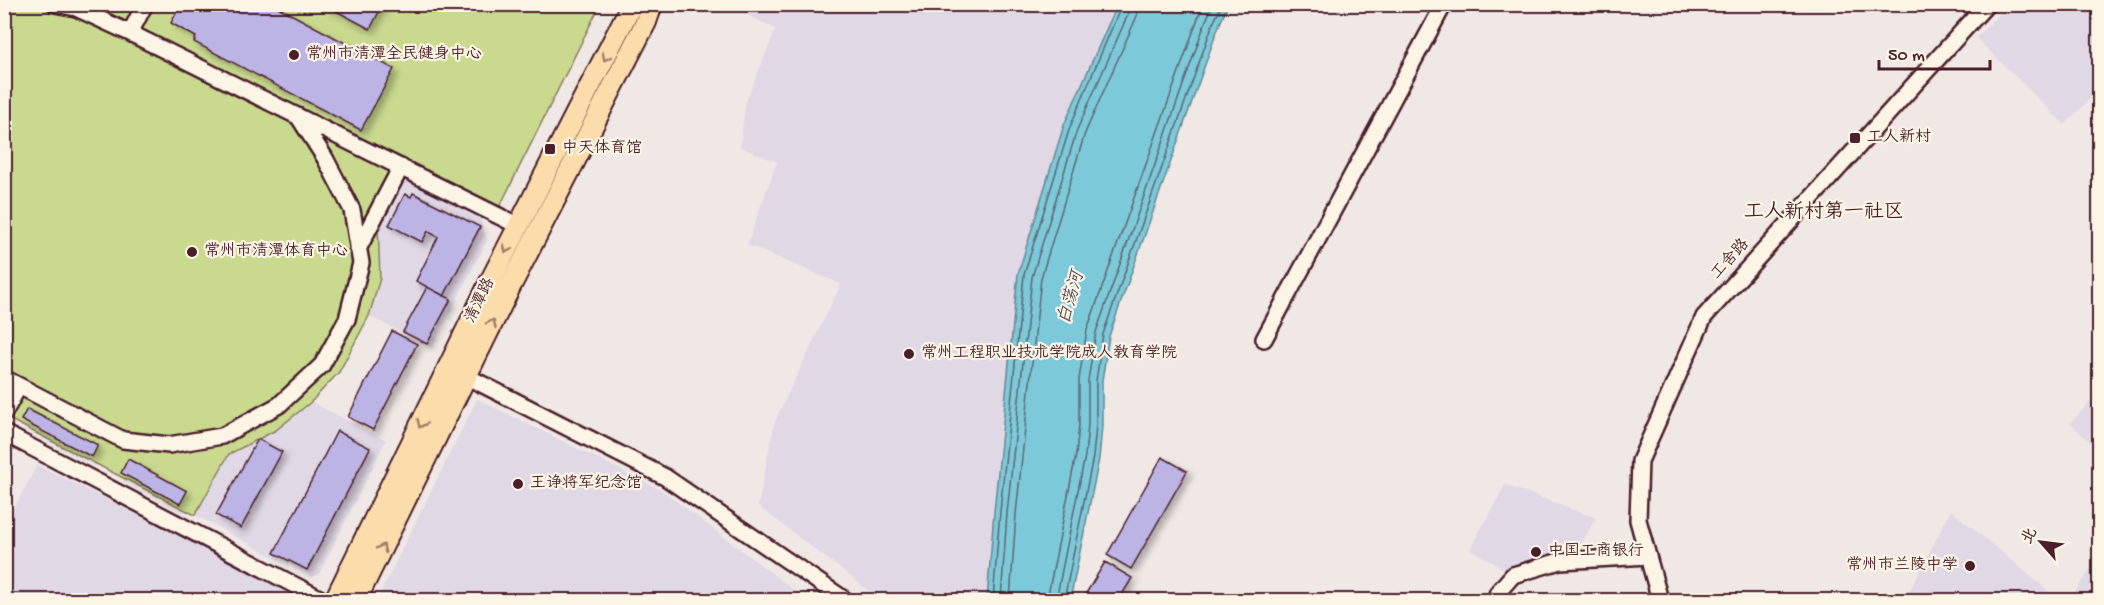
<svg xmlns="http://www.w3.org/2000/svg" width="2104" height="605" font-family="'Gochi Hand','LXGW WenKai TC',sans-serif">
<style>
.built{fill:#e0d8e5}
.green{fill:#c9da8f;stroke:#8a7c5d;stroke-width:1.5}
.water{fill:#7ccad9;stroke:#688693;stroke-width:1.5}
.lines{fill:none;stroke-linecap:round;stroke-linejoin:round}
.shore{stroke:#5e6371;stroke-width:1.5}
.building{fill:#bcb4e5;stroke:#4a1f2b;stroke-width:1.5;filter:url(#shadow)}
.minor-casing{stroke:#4a1f2b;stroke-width:20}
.major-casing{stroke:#4a1f2b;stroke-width:24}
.minor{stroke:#fcf5e5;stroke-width:15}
.major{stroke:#fbddab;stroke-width:20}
.oneway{stroke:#a27e6b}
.poi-dot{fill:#4a1f2b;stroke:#fcf5e5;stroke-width:2}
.labels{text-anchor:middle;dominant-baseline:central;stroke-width:4.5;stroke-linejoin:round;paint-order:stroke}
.poi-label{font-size:16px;fill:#4a1f2b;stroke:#fcf5e5;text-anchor:start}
.street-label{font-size:16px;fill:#4a1f2b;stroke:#fcf5e5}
.water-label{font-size:18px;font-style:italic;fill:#59525f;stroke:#fcf5e5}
.quarter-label{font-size:20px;fill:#4a1f2b;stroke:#fcf5e5}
</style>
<defs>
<filter id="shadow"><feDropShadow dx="4.5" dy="4.5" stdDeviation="3" flood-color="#0004"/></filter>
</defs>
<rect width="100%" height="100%" fill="#efe8e5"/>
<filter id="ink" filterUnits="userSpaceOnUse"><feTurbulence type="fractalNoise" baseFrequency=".0167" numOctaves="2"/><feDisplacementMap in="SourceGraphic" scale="12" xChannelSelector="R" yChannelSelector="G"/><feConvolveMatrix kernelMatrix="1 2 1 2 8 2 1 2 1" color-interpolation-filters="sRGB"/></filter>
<g filter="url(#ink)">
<path class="built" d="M741,4L1117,5L1064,125L1018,274L994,512L987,600H881L758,506L775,421L841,284L747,245L777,162L740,147L745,104L776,29L740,11Z
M2009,4L2081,5L2099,22V89L2065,125L1976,38Z
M405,177L479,214L487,240L432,348L369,316L380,278L378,226Z
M2099,393V451L2070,423Z
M477,399L663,491L807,600H377Z
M311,402L386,440L319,574L311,577L195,515L229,454L276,430Z
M37,465L310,600H15L5,595L4,527Z
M1505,485L1596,518L1576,552L1506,570L1470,549Z
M1951,510L1976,531L2059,600H1905Z
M2099,558V600H2069Z"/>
<path class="green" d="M4,5H600L499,208L411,164L378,226L380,278L369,316L339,372L311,402L276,430L229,454L195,515L5,417Z"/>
<path class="water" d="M1117,5H1228L1218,28L1109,336L1102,381V426L1099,459L1070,600H987L994,512L1018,274L1064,125Z"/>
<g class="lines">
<path class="shore" d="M993,600L1000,512L1024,275L1070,127L1122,4
M1001,600L1007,513L1032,277L1077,130L1129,12L1130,4
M1010,600L1016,514L1041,278L1085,133L1137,16L1139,4
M1047,600L1076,455L1079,425V379L1087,330L1203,4
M1056,600L1085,456L1088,425V380L1096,332L1205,23L1213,4
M1064,600L1093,457L1096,425V381L1103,334L1212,26L1222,4"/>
</g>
<path class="building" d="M181,4H272L394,69L361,130L194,42L196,37L171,23Z
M323,4H383L370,29Z
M413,193L480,227L444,296L416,281L438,237L428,231L422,242L389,225L405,194L411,197Z
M427,287L451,299L427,344L403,332Z
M392,331L417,344L373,430L348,417Z
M27,409L98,445L92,457L21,420Z
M337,431L370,448L307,570L274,553Z
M258,439L282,452L241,528L216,515Z
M1162,457L1187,471L1131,569L1107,555Z
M128,459L187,491L180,504L121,473Z
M1105,562L1132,578L1119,600H1082Z"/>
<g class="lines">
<defs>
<path id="minor" d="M55,4L76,8L130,33L519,226
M130,33L145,4
M358,249L401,167
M1264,339L1444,4
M458,372L665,477L845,600
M4,378L123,440L169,445L222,436L279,405L322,365L347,319L361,263L352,210L325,158L298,116
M4,413L19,386
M4,433L323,600
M1495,600L1498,592L1513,575L1560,561L1648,556
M1660,600L1638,520L1640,461L1704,317L1987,4"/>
<path id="major" d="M335,600L492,278L632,4
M356,600L510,287L646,22L652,4"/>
</defs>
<use href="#minor" class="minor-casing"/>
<use href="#major" class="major-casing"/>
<use href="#minor" class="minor"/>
<use href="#major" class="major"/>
</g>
<defs><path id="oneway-chevron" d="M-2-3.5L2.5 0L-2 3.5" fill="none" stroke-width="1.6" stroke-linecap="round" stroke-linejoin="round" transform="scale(1.5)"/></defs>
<g class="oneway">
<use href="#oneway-chevron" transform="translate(606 57) rotate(117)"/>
<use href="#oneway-chevron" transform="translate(507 249) rotate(117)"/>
<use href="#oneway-chevron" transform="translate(492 323) rotate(-64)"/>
<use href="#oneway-chevron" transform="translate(421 424) rotate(116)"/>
<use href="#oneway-chevron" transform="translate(382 548) rotate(-64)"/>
</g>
</g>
<g class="poi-dot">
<circle cx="294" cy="55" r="6"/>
<rect x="1849" y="132" width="12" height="12" rx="3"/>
<rect x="544" y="143" width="12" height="12" rx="3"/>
<circle cx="192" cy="252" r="6"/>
<circle cx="909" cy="354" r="6"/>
<circle cx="518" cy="484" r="6"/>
<circle cx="1536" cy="552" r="6"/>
<circle cx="1970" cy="566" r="6"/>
</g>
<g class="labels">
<g class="poi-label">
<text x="306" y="55">常州市清潭全民健身中心</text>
<text x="1867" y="138">工人新村</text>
<text x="562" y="149">中天体育馆</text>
<text x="204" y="252">常州市清潭体育中心</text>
<text x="921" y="354">常州工程职业技术学院成人教育学院</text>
<text x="530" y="484">王诤将军纪念馆</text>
<text x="1548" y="552">中国工商银行</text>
<text x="1958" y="566" text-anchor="end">常州市兰陵中学</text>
</g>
<g class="street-label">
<text transform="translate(1731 260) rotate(-48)">工舍路</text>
<text transform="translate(481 301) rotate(-64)">清潭路</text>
</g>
<g class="water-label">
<text transform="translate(1072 298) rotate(-74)">白荡河</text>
</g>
<g class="quarter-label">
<text x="1824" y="213">工人新村第一社区</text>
</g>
</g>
<rect width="2104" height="605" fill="none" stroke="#fcf5e5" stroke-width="24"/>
<rect x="12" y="12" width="2080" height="581" fill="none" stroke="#4a1f2b" stroke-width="2" filter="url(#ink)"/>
<g transform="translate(2041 542) rotate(298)" stroke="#fcf5e5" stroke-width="4.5" paint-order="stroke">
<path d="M0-4.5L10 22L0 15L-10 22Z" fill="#4a1f2b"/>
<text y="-9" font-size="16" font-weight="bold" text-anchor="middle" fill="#4a1f2b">北</text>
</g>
<path d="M1879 60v9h111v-9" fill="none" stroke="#4a1f2b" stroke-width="3"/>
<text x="1888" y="60" font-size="18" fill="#4a1f2b" stroke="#fcf5e5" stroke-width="4.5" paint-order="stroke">50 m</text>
</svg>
